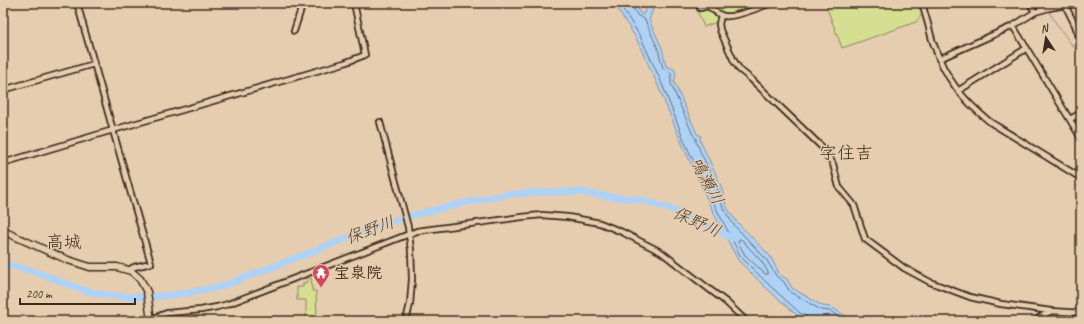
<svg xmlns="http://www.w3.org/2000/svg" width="1084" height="324" font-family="Caveat,'Klee One',sans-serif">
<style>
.green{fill:#d4df92;stroke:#888458}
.water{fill:#aed2f6;stroke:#808fa0}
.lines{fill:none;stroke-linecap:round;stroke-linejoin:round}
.shore{stroke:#696d74;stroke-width:1}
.stream{stroke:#808fa0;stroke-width:1}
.river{stroke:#aed2f6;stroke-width:7}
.street-casing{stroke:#3b2a1e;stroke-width:8}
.secondary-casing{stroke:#3b2a1e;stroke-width:9}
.street{stroke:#e7cdaf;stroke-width:4.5}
.secondary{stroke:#e7cdaf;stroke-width:6}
.labels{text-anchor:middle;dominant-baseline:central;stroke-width:3;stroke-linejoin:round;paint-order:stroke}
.poi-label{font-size:16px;font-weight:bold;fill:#3b2a1e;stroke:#e7cdaf;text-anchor:start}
.water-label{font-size:17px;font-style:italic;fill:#463b34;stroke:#e7cdaf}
.quarter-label{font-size:18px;fill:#3b2a1e;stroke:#e7cdaf}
</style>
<rect width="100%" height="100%" fill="#e7cdaf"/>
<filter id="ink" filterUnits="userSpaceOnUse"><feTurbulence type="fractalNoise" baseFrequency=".025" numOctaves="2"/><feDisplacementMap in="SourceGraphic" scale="8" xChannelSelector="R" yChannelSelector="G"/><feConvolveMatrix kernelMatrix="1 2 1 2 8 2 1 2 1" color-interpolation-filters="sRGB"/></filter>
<g filter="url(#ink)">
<path class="green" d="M694,3H779L732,19L721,20L704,27Z
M825,3H919L922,14L916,22L842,48Z
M307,278H311L312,291H316L317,319H306V300H297V287H303V283L307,282Z"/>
<path class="water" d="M617,3H635L640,13L643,15L647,5V3H654V6L649,20L662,48L666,66L674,69L676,74L674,82L697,134L701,136L700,140L721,186L726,206L736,221L770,256L780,275L787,279L792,288L823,306L831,307L854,321H807L798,316L765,287L738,260L714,214L683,146L656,81L636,38L618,10Z"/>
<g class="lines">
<path class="shore" d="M621,3L622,8L640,36L660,79L686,145L718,212L741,257L768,284L800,313L806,316L808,321
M632,3V6L637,15L645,20L658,49L663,68L671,73V84L693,135L696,138V142L717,187L723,208L733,224L766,259L777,277L784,282L790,292L821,310L830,311L846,321
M740,239L742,240L762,262L768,272V274H765L745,255L738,242Z"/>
<path class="stream" d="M1044,3L1047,8
M1048,10L1057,25L1081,57"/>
<path class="river" d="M3,264C17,267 31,270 44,275C58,280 72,287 87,291C129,302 180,296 223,286L389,222L421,213L464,203L510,194L545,192H579L611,197L639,199L679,212L732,238"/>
<defs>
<path id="street" d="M77,3L129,187L151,263L134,267L129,270
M922,3C924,10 926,17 928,24C930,31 931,38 934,45C945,78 963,100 990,122L1081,178
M1030,3L1035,12
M1064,3L1075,25L1081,44
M700,8L708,6C713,9 718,15 724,16C734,18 761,7 771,3
M721,15L719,24L720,30L734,61L740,70L751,79L824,149L833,164L839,187L854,205L865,239L904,268L930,282L970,297L1001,304L1051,311
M1013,26L1081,138
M294,31L303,3
M939,59L1013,26L1035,12L1049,8L1078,3
M3,90L94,64
M958,91L1027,48
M1070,119L1081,113
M380,122L408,227L411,250L412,279L410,304L406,321
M3,163L113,130L344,63L365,55L354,3
M1039,318L1051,311L1081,313
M151,319L167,313L201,310L217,307L228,304L417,231L522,217L542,215L554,216L568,217L600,223L622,232L661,252L726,302L746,321"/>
<path id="secondary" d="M3,231L68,260L90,267H117L131,271L140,279L147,292L151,321"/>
</defs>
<use href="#street" class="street-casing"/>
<use href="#secondary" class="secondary-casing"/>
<use href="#street" class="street"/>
<use href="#secondary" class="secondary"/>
</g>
</g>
<defs>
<symbol id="temple-pin" viewBox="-11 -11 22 30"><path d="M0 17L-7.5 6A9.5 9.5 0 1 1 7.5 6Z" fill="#d1495b" stroke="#e7cdaf"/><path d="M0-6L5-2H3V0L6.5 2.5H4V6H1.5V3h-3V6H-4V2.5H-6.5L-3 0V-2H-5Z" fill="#fff"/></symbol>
</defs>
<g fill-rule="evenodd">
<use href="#temple-pin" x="311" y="263" width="20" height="27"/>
</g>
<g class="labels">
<g class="poi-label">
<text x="334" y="273">宝泉院</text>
</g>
<g class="water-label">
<text transform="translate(707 181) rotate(62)">鳴瀬川</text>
<text transform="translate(697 222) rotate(24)">保野川</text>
<text transform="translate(370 230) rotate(-20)">保野川</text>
</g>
<g class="quarter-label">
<text x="846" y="153">字住吉</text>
<text x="64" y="242">高城</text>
</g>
</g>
<rect width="1084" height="324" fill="none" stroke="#e7cdaf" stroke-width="16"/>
<rect x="8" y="8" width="1068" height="308" fill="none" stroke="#3b2a1e" stroke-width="1.5" filter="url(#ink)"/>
<g transform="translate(1046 38) rotate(348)" stroke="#e7cdaf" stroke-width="3" paint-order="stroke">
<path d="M0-3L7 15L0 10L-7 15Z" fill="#3b2a1e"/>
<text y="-6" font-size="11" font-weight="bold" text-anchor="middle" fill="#3b2a1e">N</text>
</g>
<path d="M20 298v6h115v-6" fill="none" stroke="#3b2a1e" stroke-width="2"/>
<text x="26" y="298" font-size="12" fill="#3b2a1e" stroke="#e7cdaf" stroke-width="3" paint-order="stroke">200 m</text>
</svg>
